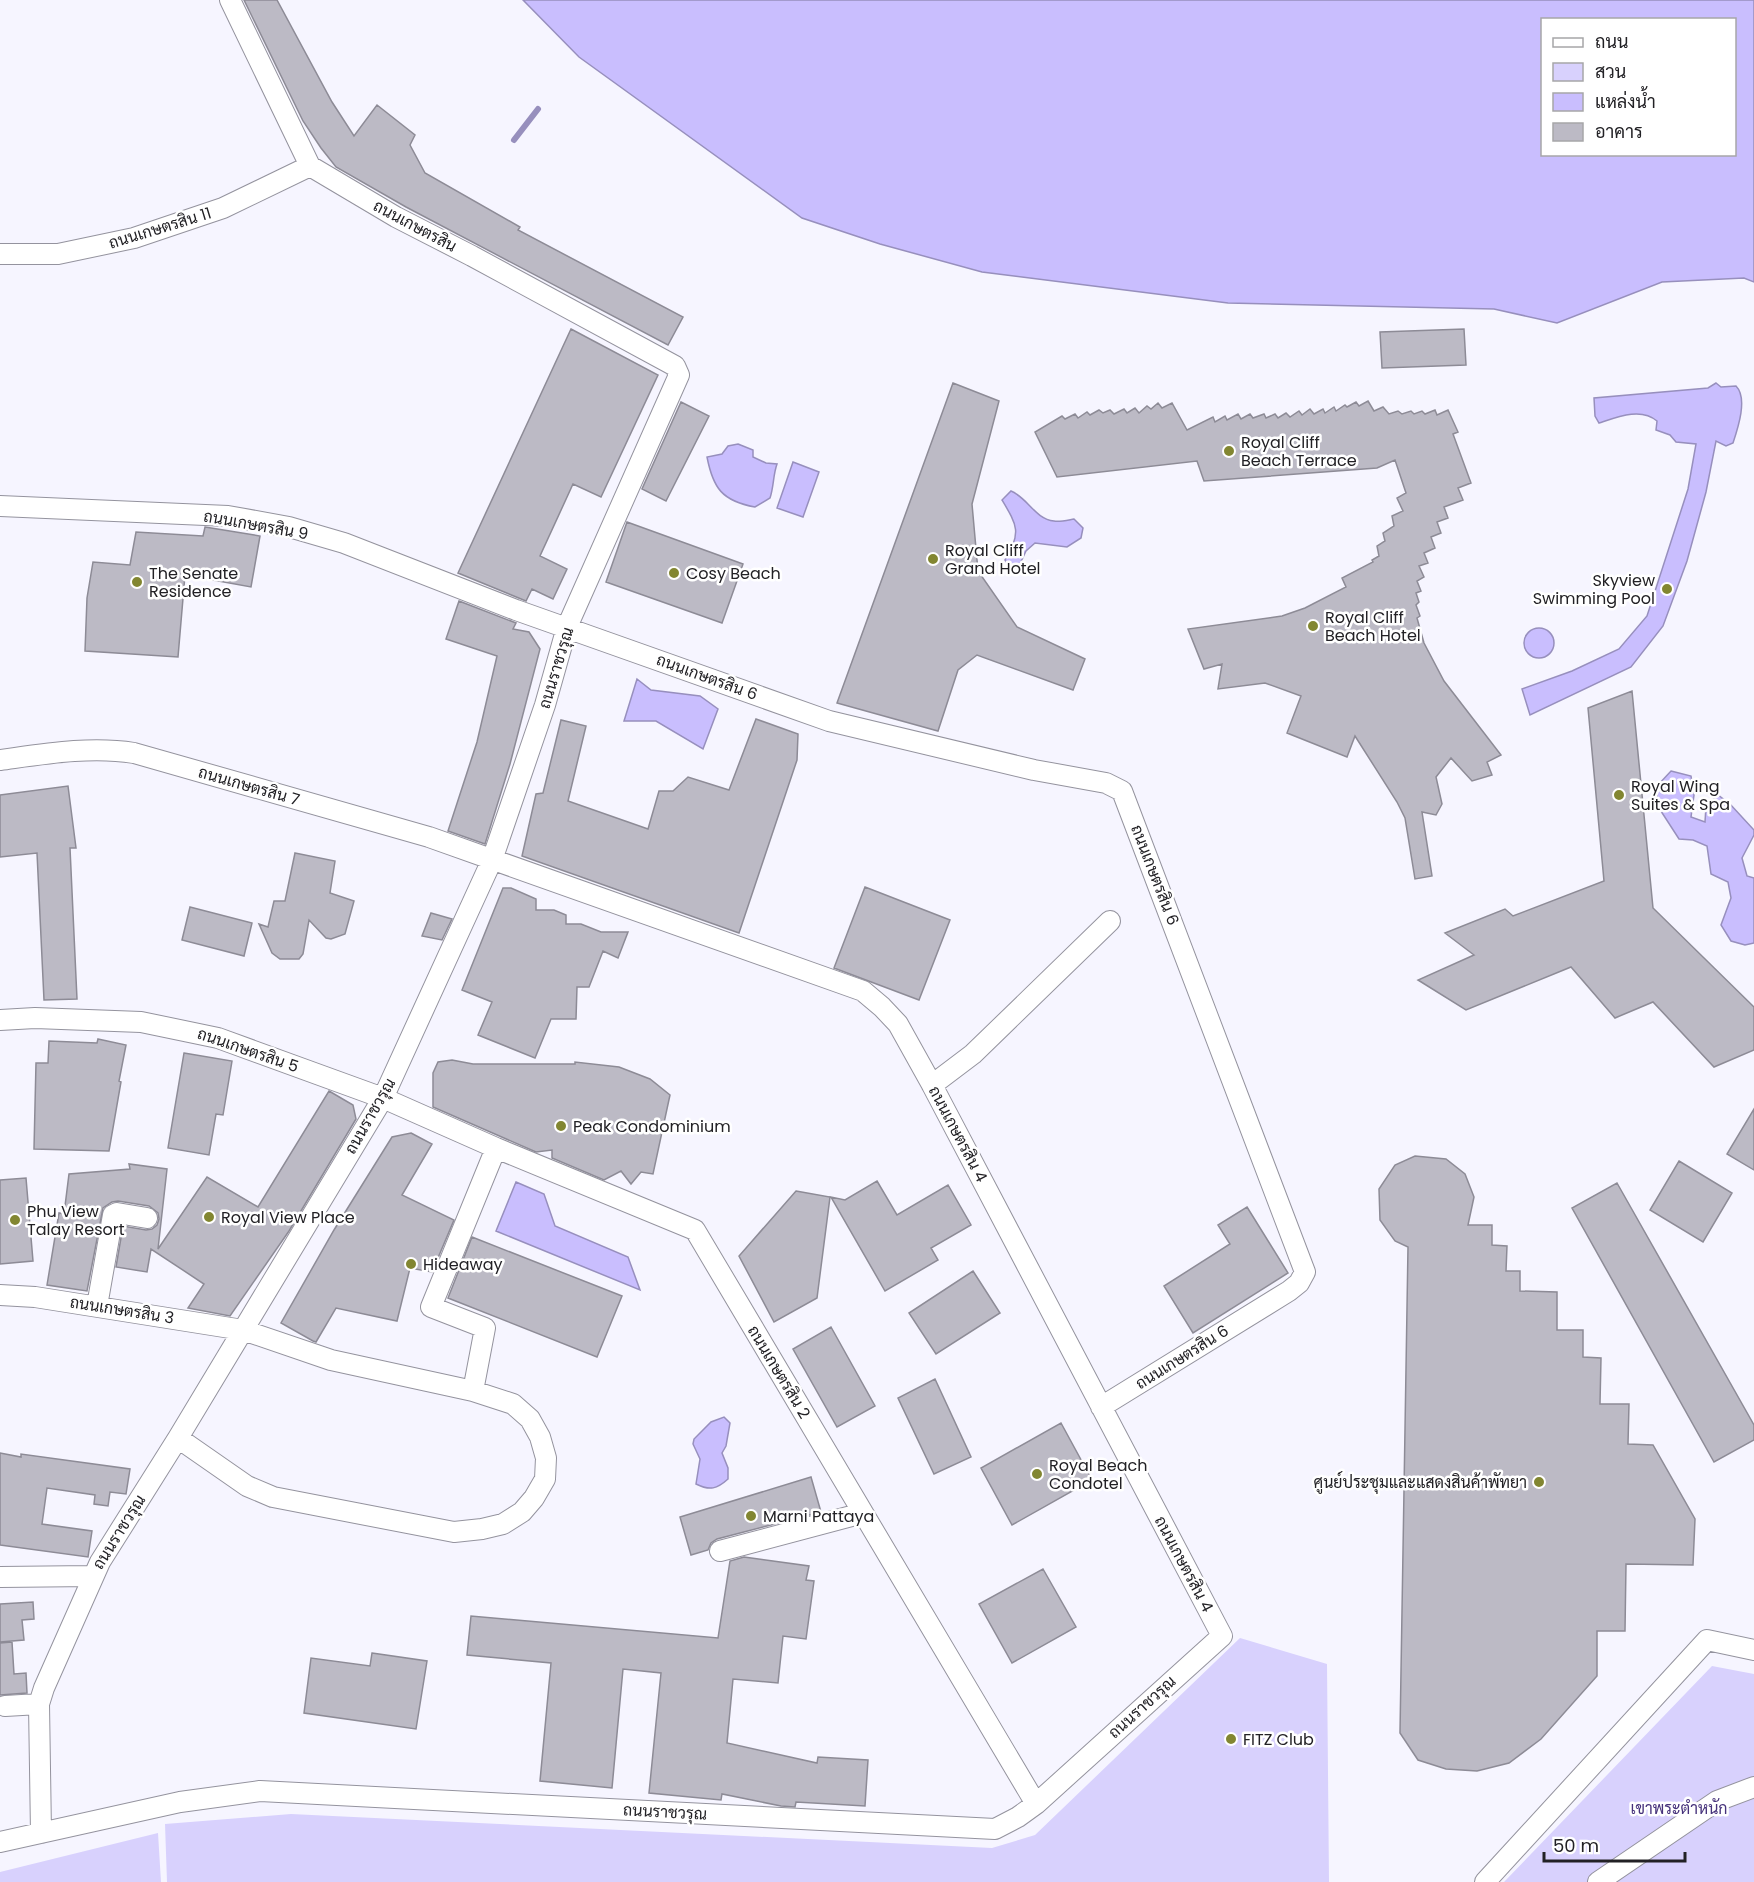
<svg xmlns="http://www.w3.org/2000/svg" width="1754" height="1882" font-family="Poppins,Sarabun,sans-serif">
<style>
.green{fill:#d8d1fd}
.water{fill:#c9befe;stroke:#978fbd;stroke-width:1.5;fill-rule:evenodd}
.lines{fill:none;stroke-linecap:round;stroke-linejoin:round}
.stream{stroke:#978fbd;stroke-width:6}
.building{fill:#bcbac5;stroke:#8d8b96;stroke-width:1.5}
.minor-casing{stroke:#94939e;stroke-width:22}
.minor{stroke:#fff;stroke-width:20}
.poi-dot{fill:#828631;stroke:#fff;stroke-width:2}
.labels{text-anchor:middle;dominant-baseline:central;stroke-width:5;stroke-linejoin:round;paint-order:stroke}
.street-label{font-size:16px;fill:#222125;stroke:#fff}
.poi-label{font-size:16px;fill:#222125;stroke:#fff;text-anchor:start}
.park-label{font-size:16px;fill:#46327b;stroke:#fff}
</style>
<rect width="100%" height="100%" fill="#f6f5ff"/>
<path class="green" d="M1240,1638L1327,1664L1329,1882H167L165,1824L291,1814L992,1848L1035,1835Z
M1712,1666L1754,1674V1882H1504Z
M158,1833L161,1882H0V1872Z"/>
<path class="water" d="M523,0H1754V282L1744,278L1662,282L1557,323L1494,309L1228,303L982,272L880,244L802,218L579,57ZM1542,20H1734V154H1542Z
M1716,383L1721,387L1736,386C1748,398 1738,428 1733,443L1726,446L1716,441L1706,492L1687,561L1663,626L1631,667L1530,715L1522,689L1572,671L1619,649L1647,616L1688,489L1696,444L1676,442L1670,435L1656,430L1657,421C1641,407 1617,417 1599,423L1595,416L1594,398L1708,388Z
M738,444L753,450V457L766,463L777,464C773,475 774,486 770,498L755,507C722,501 713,488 707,457L722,454L728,446Z
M793,462L819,472L803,517L777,508Z
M1011,491C1028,498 1035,519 1054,521C1060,522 1068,520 1074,519L1083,528L1081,538L1067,547L1035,543L1026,551L1018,568H1010L1005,560C1022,533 1017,525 1002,500Z
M1524 643a15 15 0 1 1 30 0a15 15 0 1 1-30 0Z
M637,679L651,690L700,696L718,709L703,749L656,721H624Z
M1671,771L1691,776L1694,795L1691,817L1705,822L1706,806L1718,795L1730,804L1754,830V835L1742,858L1747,876L1754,878V943L1745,945L1731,941L1721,925L1731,898L1728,882L1711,874L1707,846L1693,840L1679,839L1657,805V786Z
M516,1182L544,1194L555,1226L628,1257L640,1290L496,1231Z
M724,1417L730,1423L726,1446L722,1453L728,1468V1479C717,1489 710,1491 696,1484L700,1459L693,1444L694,1439L711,1422Z"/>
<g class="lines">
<path class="stream" d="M514,140L538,109"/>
</g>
<path class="building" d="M244,0H277L332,102L354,136L377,105L415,135L410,145L425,173L520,227L518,230L683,317L668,345L406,207L336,167L321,148L303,121Z
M571,329L658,375L601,497L573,484L540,556L567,569L553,599L532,589L526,601L458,573Z
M1464,329L1466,365L1382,368L1380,332Z
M953,383L999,401L972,504L978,571L1017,627L1085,659L1073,690L977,655L958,670L938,731L837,703Z
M1368,401L1374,411L1383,407L1389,414L1398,411L1402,414L1411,411L1414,414L1422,411L1425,414L1435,410L1437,415L1448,410L1458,432L1453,434L1471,483L1458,488L1463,500L1444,507L1448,518L1437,522L1441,533L1431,537L1435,548L1424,553L1428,563L1419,566L1424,577L1417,581L1421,591L1416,593L1419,602L1416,605L1420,616L1417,618L1424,643L1444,681L1501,755L1487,762L1492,775L1472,781L1451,758L1436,777L1442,804L1436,815L1422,812L1432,876L1415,879L1405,818L1397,802L1355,736L1347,757L1287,733L1301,696L1265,683L1218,689L1222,664L1204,669L1188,629L1282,616L1305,608L1346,587L1342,578L1373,562L1372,560L1379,556L1377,546L1385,541L1383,533L1394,526L1392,516L1403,511L1397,498L1406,493L1395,460L1377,468L1204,481L1197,461L1057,477L1035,432L1062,416L1065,419L1075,414L1078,418L1087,412L1090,415L1099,410L1103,413L1110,410L1114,414L1124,409L1127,413L1135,408L1139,413L1147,406L1151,409L1158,403L1162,408L1172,403L1187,430L1213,417L1215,422L1225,416L1227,420L1238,414L1241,419L1250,414L1253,418L1264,414L1266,418L1275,414L1278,418L1286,413L1290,417L1299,411L1302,415L1310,409L1314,414L1323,409L1325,413L1334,407L1336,411L1345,405L1347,407L1356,402L1359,406Z
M681,402L709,416L666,501L642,489Z
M627,522L743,564L722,623L606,582Z
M205,527L260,536L251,587L185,575L178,657L85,651L87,598L93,562L130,565L136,532L203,536Z
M459,601L516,623L513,629L529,632L540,649L510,764L485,844L448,831L477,742L497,656L446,639Z
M1632,691L1653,908L1754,1007V1050L1714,1067L1653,1002L1615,1018L1571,967L1466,1010L1418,980L1474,955L1445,933L1505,909L1513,916L1604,881L1588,708Z
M756,719L798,734L797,760L739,933L522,856L536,794L543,793L561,720L586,726L568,801L648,829L659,791H673L688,777L729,790Z
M68,786L76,848H70L77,999L44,1000L37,853L0,857V795Z
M295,853L335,861L330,893L354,901L345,934L331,939L326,938L309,920L303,954L299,959H280L272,953L259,924L268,927L274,901H285Z
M865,887L950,920L919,1000L834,968Z
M503,888H511L536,899V910H554L566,915V924H581L601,932H628L618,958L603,951L589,987H577L576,1019H551L535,1058L478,1035L492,1002L462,990Z
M190,907L252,923L244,956L182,940Z
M431,913L452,919L442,940L422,936Z
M98,1039L126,1045L119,1081L121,1082L109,1151L34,1149L36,1063H48L49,1041L97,1043Z
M184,1053L232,1061L223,1115L216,1114L209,1155L168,1148Z
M452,1060L473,1064H575V1062L619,1067L650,1079L670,1095L653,1174L641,1172L631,1184L621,1171L604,1180L552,1158V1150L536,1152L433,1107V1073L438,1062Z
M329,1091L353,1105L356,1119L289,1231L230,1316L188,1308L204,1284L151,1249L147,1272L116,1267L123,1226L146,1230L152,1229L157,1225L159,1219L158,1213L149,1206L118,1201L112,1202L103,1208L87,1291L47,1285L59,1213L64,1214L69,1174L130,1169L129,1164L167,1169L158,1249L207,1177L258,1207Z
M1754,1109V1170L1727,1154Z
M411,1133L432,1144L402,1195L454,1220L432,1272L410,1268L397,1321L336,1308L316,1342L313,1341L281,1323L334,1230L392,1137Z
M1415,1156L1446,1159L1465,1174L1474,1197L1468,1225H1492V1245L1507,1246L1506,1271H1520V1291L1557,1292V1330H1583V1357L1601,1358L1600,1404H1629L1628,1444L1653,1445L1695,1519L1693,1565L1626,1564L1625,1631H1597V1676L1541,1739L1509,1763L1477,1771L1446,1769L1418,1760L1400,1733L1408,1247L1395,1241L1380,1220L1379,1189L1395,1165Z
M1679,1161L1732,1193L1703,1242L1650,1210Z
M26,1178L33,1261L0,1264V1180Z
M877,1181L897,1215L948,1185L971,1225L931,1248L938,1260L885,1291L831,1197L845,1200Z
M1617,1183L1754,1425V1440L1714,1462L1572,1208Z
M796,1191L830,1197L817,1298L774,1322L739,1256Z
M1247,1207L1288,1273L1193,1333L1164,1286L1230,1244L1218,1225Z
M472,1237L622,1296L597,1357L448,1298Z
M973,1271L1000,1313L936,1354L909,1313Z
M831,1327L875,1406L837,1427L793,1349Z
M935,1379L971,1457L934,1474L898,1398Z
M1061,1423L1092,1480L1012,1525L981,1468Z
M0,1453L21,1457V1454L130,1469L126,1494L110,1492L108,1506L94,1504L95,1495L47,1488L42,1524L92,1531L88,1557L0,1545Z
M811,1477L821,1512L717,1539L711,1543L708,1550L691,1555L680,1517Z
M744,1557L809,1566L806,1580L814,1581L806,1639L783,1636L778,1683L733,1679L727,1743L817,1763L818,1757L868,1760L865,1806L796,1802L795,1807L781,1806L722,1794L721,1800L649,1793L661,1673L623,1669L612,1788L540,1781L551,1663L467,1655L471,1616L718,1638L730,1561Z
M1043,1569L1076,1627L1012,1663L979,1604Z
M33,1602L34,1619L22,1620L24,1640L0,1642V1604Z
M12,1642L14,1674L26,1673L27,1693L0,1695V1643Z
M372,1653L427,1661L416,1729L304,1713L311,1658L370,1666Z"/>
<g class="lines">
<defs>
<path id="minor" d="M0,254H58L134,238L223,208L310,166
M0,506L228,516L289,527L344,543L516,610L829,721L1034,770L1106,783L1122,791L1305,1272L1299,1283L1289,1291L1101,1407
M0,760C44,754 90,746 134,753L429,837L863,991L882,1007L898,1024L932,1085L1222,1636L1036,1804L1018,1817L995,1829L260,1791L180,1802L0,1842
M0,1020L35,1018L141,1022L218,1038L383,1098L496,1148L695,1230L1036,1804
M932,1085L973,1054L1110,921
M0,1295L35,1297L243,1330L331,1360L473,1391L513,1404L530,1419L540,1437L546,1458L545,1479L534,1498L522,1512L503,1524L482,1529L454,1532L273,1497L247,1486L178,1438
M97,1306L113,1215L117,1213L147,1218
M473,1391L485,1328L431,1307L496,1148
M720,1551L863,1513
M0,1577L92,1576
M5,1706L39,1704
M41,1833L39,1704L44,1688L100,1562L178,1438L383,1098L492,860L545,705L567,627L679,375L675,366L472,256L396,217L310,166L230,0
M1485,1882L1707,1640L1754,1650
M1598,1882L1717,1801L1754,1787"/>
</defs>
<use href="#minor" class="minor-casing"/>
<use href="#minor" class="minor"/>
</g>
<g class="poi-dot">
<circle cx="1229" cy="451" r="6"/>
<circle cx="933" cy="559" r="6"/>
<circle cx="674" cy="573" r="6"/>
<circle cx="137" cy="582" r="6"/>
<circle cx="1667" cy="589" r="6"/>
<circle cx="1313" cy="626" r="6"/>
<circle cx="1619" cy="795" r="6"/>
<circle cx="561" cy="1126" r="6"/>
<circle cx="209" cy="1217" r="6"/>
<circle cx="15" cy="1220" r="6"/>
<circle cx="411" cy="1264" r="6"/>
<circle cx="1037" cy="1474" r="6"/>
<circle cx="1539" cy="1482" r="6"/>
<circle cx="751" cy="1516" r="6"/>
<circle cx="1231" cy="1739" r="6"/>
</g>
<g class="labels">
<g class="street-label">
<text transform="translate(415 226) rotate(28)">ถนนเกษตรสิน</text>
<text transform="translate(160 228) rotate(-17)">ถนนเกษตรสิน 11</text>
<text transform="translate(256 525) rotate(10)">ถนนเกษตรสิน 9</text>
<text transform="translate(556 668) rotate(-73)">ถนนราชวรุณ</text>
<text transform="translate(707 677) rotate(20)">ถนนเกษตรสิน 6</text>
<text transform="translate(249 786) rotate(16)">ถนนเกษตรสิน 7</text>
<text transform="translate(1155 875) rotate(69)">ถนนเกษตรสิน 6</text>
<text transform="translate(248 1050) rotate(19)">ถนนเกษตรสิน 5</text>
<text transform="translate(370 1116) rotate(-60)">ถนนราชวรุณ</text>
<text transform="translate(958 1134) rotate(62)">ถนนเกษตรสิน 4</text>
<text transform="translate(122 1310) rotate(9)">ถนนเกษตรสิน 3</text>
<text transform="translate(1182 1357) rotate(-32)">ถนนเกษตรสิน 6</text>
<text transform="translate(779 1372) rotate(59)">ถนนเกษตรสิน 2</text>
<text transform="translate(119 1532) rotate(-58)">ถนนราชวรุณ</text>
<text transform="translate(1184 1564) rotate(62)">ถนนเกษตรสิน 4</text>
<text transform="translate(1142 1707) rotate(-42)">ถนนราชวรุณ</text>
<text transform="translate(665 1812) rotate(3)">ถนนราชวรุณ</text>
</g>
<g class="poi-label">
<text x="1241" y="442">Royal Cliff<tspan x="1241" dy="18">Beach Terrace</tspan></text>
<text x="945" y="550">Royal Cliff<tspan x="945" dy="18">Grand Hotel</tspan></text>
<text x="149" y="573">The Senate<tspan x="149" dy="18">Residence</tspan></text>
<text x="686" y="573">Cosy Beach</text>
<text x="1655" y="580" text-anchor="end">Skyview<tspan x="1655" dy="18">Swimming Pool</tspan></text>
<text x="1325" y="617">Royal Cliff<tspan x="1325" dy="18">Beach Hotel</tspan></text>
<text x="1631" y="786">Royal Wing<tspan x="1631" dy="18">Suites &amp; Spa</tspan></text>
<text x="573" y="1126">Peak Condominium</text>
<text x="27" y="1211">Phu View<tspan x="27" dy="18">Talay Resort</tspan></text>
<text x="221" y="1217">Royal View Place</text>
<text x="423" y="1264">Hideaway</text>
<text x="1049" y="1465">Royal Beach<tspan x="1049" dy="18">Condotel</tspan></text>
<text x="1527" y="1482" text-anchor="end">ศูนย์ประชุมและแสดงสินค้าพัทยา</text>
<text x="763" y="1516">Marni Pattaya</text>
<text x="1243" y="1739">FITZ Club</text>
</g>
<g class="park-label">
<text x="1679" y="1808">เขาพระตำหนัก</text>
</g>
</g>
<rect x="1541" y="18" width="195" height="138" fill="#ffffff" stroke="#a7a6a8" stroke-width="1.5"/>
<rect x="1553" y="38" width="30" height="9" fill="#ffffff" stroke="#a7a6a8" stroke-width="1.5"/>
<text x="1595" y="48" font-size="18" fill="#222125">ถนน</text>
<rect x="1553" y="63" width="30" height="18" fill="#d8d1fd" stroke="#a7a6a8" stroke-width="1.5"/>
<text x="1595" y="78" font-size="18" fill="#222125">สวน</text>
<rect x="1553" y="93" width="30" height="18" fill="#c9befe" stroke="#a7a6a8" stroke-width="1.5"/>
<text x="1595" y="108" font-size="18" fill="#222125">แหล่งน้ำ</text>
<rect x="1553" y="123" width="30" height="18" fill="#bcbac5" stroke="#a7a6a8" stroke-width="1.5"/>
<text x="1595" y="138" font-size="18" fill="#222125">อาคาร</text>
<path d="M1544 1852v9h141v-9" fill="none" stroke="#222125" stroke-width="3"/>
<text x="1553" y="1852" font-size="18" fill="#222125" stroke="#ffffff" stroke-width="4.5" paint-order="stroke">50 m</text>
</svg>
